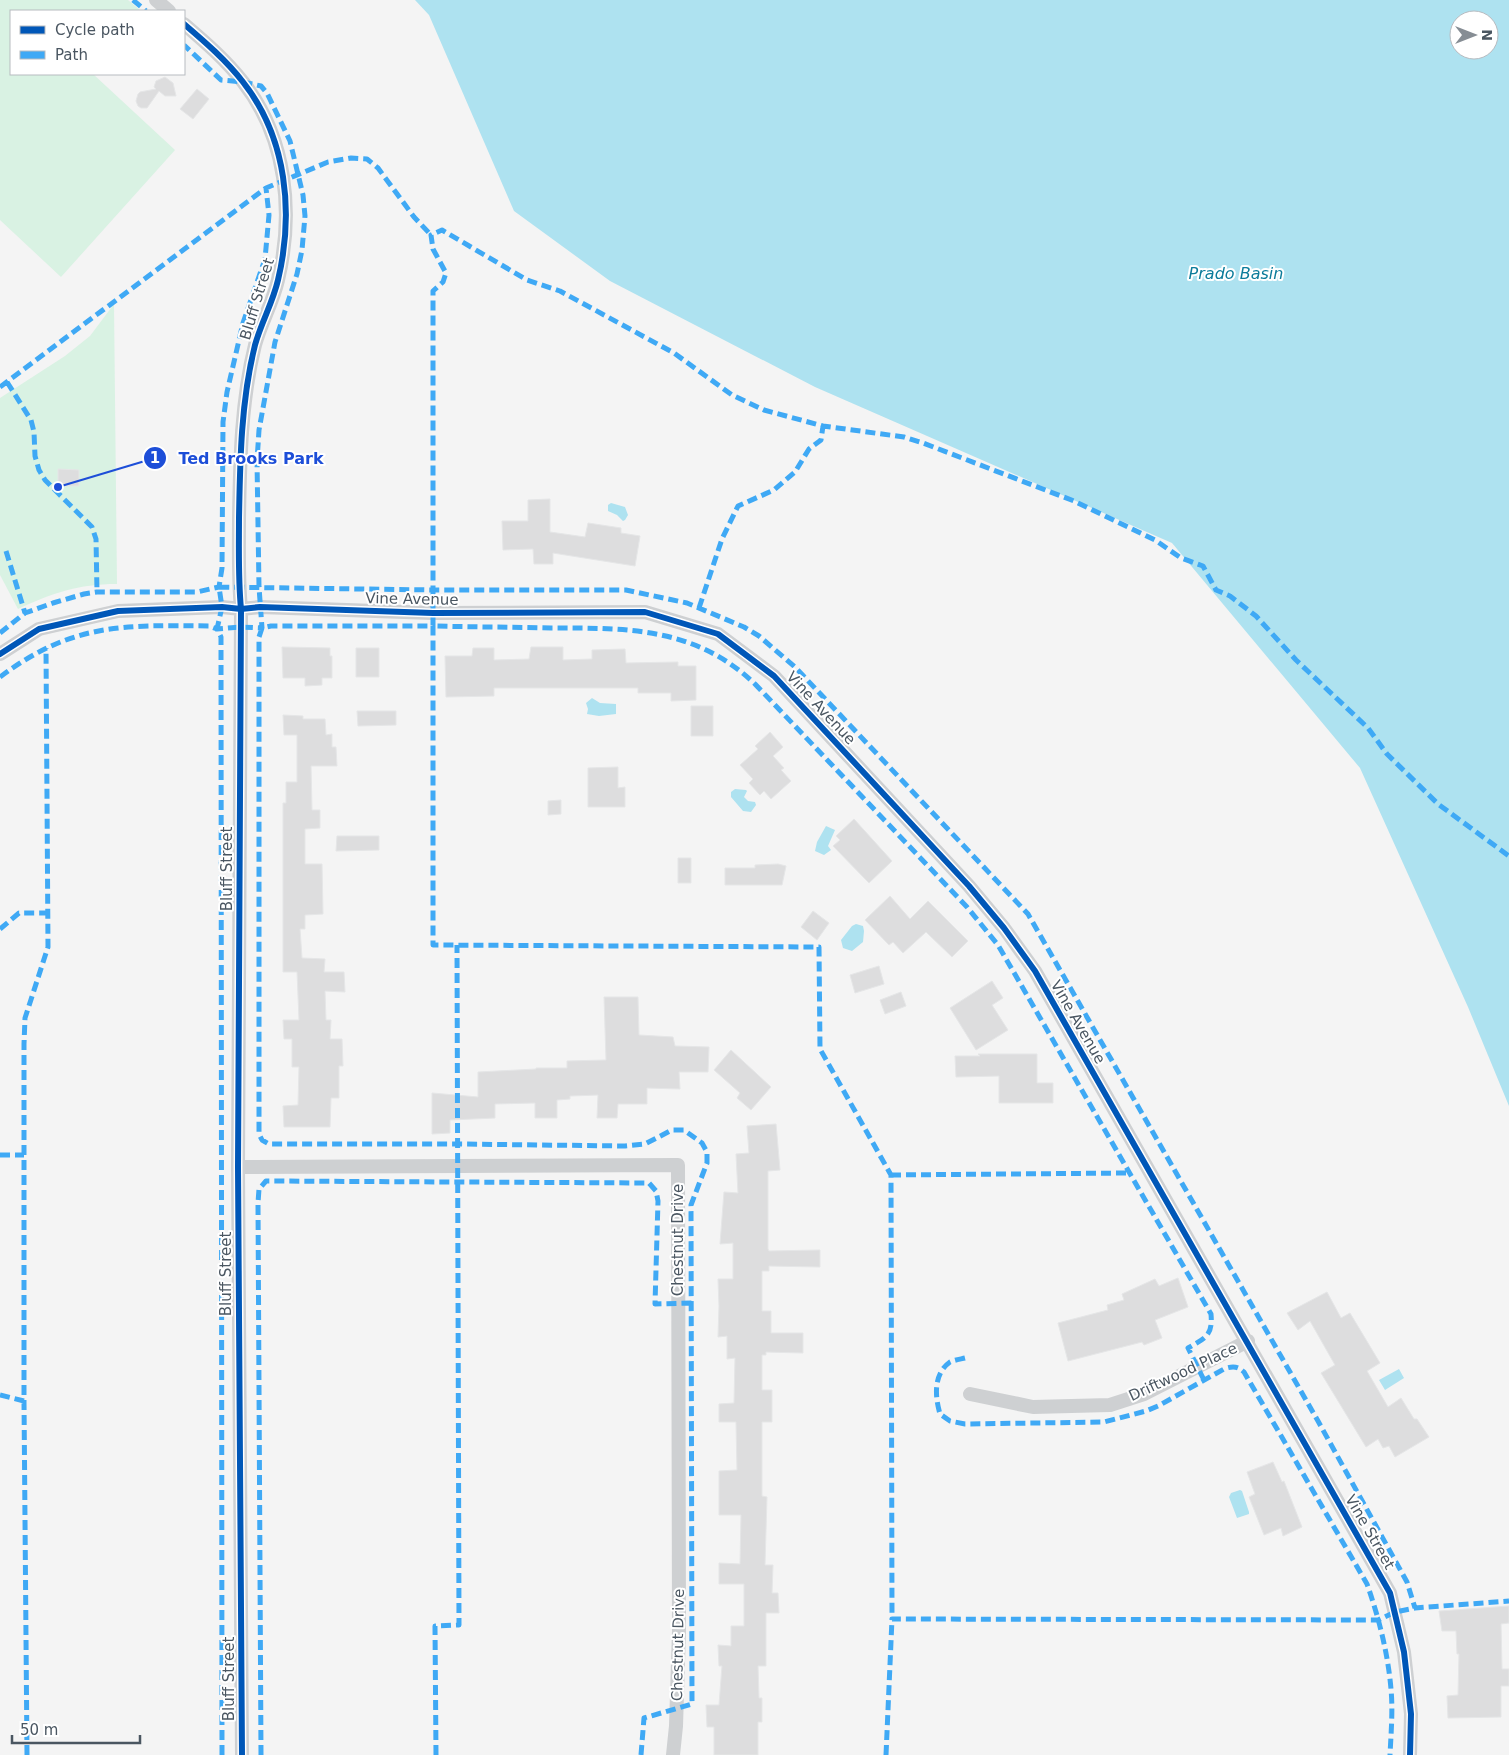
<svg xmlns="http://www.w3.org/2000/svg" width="1509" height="1755" font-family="'DejaVu Sans',sans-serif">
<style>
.green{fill:#d9f2e3}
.water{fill:#aee2f0;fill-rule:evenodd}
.building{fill:#ddddde;stroke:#e5e6e7}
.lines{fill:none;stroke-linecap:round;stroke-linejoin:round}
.street{stroke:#ced0d2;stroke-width:14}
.quiet{stroke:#3fa9f5;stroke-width:5;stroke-dasharray:10 5;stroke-linecap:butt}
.cycleway-casing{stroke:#fff;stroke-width:9}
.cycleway{stroke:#0057b8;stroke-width:6}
.labels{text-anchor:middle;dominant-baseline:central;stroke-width:4;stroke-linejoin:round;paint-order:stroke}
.street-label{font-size:15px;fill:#4a5661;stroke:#fff}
.water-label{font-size:16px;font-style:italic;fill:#0c7c9b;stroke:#fff}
.leader{fill:none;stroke:#1d4ed8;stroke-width:2}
.callout-dot{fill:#1d4ed8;stroke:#fff;stroke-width:2}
.mark-label{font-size:15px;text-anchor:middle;font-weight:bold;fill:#fff}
.callout-label{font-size:16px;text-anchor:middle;font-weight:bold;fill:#1d4ed8;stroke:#fff;stroke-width:4;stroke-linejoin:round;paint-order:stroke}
</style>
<rect width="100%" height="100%" fill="#f4f4f4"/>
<path class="green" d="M0,0H128L141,11H11V74H93L175,150L61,277L0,220Z
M114,304L117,584C78,584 53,593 18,609L0,575V398L65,356L90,336Z"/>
<path class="water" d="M415,0H1509V1106L1468,1007L1360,768L1172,543L815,387L610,281L514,211L429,15ZM1459,20H1489V50H1459Z
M611,503L625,507L628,515L625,520L623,521L617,515L608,511V505Z
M592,698L600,703L616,704V714L599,716L587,714L588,709L586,703Z
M735,789L746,790L747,791L744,797L748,801L755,802L756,805L751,812L743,811L731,797V792Z
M826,826L835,830L828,846L831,850L824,855L815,851L817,842Z
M856,924L863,926L864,931L863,942L852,951L843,948L841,940L852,926Z
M1399,1369L1404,1378L1385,1390L1379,1380Z
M1240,1490L1242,1491L1249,1512V1514L1237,1518L1229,1497L1231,1493Z"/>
<path class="building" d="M165,77L173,83L176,96H165L159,91L147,108H141L138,106L136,101L138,94L140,92L156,89L154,87L156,81Z
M197,89L209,99L193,119L180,109Z
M58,469L79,470V486H58Z
M550,499V532L585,537L588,523L621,528V533L640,536L635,566L553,553V564H534L533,549L503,550L502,521H528V500Z
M282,647L330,648V656H332V678H322V685L305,686V678H283Z
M531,647H563V660L592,659V650L625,649L626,663L678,662V666H696V700L671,701V693H638V688H494V696L446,697L445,656H472L473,648H494V660L529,659Z
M356,648H379V677H356Z
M691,706H713V736H691Z
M357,711H396V725L358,726Z
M283,715L303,716V719H325L326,735L332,734V747H336L337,766H311L312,810H320V828L305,829V864H322L323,914L305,915V929H300L302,958L325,959L324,972H344L345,992L325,991L326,1020H331L330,1039H342L343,1066H339V1098H331L330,1127H284L283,1106L298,1105L299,1067H292V1039H284L283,1020H299L297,972H283V803H286V782H297V735H284Z
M770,732L783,747L773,756L784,768L781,770L791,781L771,799L764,791L760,795L749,783L753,779L740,765L758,749L755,746Z
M618,767V788L625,787V807H588V768Z
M561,800V814L548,815V801Z
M854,819L892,861L869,883L833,846L840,840L836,836Z
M337,836H379V850L336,851Z
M678,858H691V883H678Z
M778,864L786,866L782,885H725V868H755V865Z
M890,896L910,919L928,901L968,941L952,957L926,932L903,953L893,942L889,945L865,920Z
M813,911L829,923L817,940L801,927Z
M879,966L884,984L855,993L850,975Z
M992,981L1003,998L992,1005L1008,1030L976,1050L950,1008Z
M901,992L906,1006L885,1014L880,1000Z
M604,997H638L639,1035L673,1037L675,1046L709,1047L708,1072H679L680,1089L647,1088V1104H618L617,1118H597L598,1095L570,1096V1099L557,1100V1118H535V1103L495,1104V1118L450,1120V1133L432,1134V1093L478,1097V1072L536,1069V1068H567V1061L606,1060Z
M731,1050L771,1087L751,1110L737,1098L740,1093L714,1070Z
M978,1054H1037V1083H1053V1103H999V1076L956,1077L955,1056H980Z
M776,1124L780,1170L768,1171V1249L769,1251L820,1250V1267L769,1266V1271H762V1311H771V1333H803V1353L766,1352V1355H762V1390H772V1422H762V1496L767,1497L765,1565H773L772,1593H778L779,1613H766V1666H758L759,1698H762V1722H758V1755H714V1727H707L706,1705H719L722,1666H719L718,1645L731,1646V1626H744V1584H719V1563L740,1564L741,1515H719V1471L737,1470L736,1422H719V1404L734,1403L735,1358L727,1359V1336L718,1337L719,1306L718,1279H733V1243L720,1244L724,1192L738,1193L736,1154L749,1153L747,1126Z
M1178,1278L1188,1307L1155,1320L1162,1338L1144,1345L1142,1342L1068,1361L1058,1323L1108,1310L1107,1305L1124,1300L1122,1294L1155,1279L1159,1286Z
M1327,1292L1341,1318L1350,1313L1380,1363L1367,1371L1388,1407L1401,1398L1414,1419H1417L1429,1437L1395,1457L1389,1446L1383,1448L1378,1439L1366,1447L1321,1373L1335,1365L1310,1321L1298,1330L1287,1313Z
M1273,1462L1282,1482L1284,1481L1302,1527L1283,1536L1281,1528L1264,1535L1249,1497L1255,1494L1247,1472Z
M1509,1606V1623L1501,1624L1502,1669H1509V1686H1501V1717L1448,1718L1447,1696L1458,1695L1459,1654H1457L1456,1631H1442L1439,1611Z"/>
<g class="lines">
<path class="street" d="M156,0L169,11
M184,24C205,42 226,60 243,82C287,138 294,213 278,280C273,302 261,323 255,345C241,401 240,460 239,518C239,548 238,578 241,609L238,1167L242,1755
M0,654L39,629L118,611L222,607L241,609L260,607L433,613L645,612L718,634L774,676L969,886L1004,928L1035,971L1390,1593L1404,1652L1411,1714L1410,1755
M238,1167L678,1165L679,1631L676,1726L673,1755
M970,1394L1033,1407L1110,1405L1144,1394L1248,1341"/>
<path class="quiet" d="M133,0L146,11
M7,382L31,420L34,432L35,456L39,470L45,480L92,527L96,539L97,592
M0,387L266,188L328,162L351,158L367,159L378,168L414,217L431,235
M6,551L25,613
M699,608L722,539L738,506L774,490L795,472L809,449L821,440L823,426
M0,633L25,613L53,603L84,594L97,592H197L219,587L222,568L223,422L227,392L243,323L265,259L269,215L266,188
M0,677C72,623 123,625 209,626L217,629L240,627L262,628L259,587L257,461L259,430L275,342L297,274L302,250L305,216L303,195L290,141L267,93L261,86L243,82L221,80L184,45
M0,929L19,913H47
M0,1155H24
M891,1175L1129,1173
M965,1358C961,1359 954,1360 950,1362C933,1374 935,1397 940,1414L950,1421L965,1424L1104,1422L1146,1411L1158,1406L1224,1369C1232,1366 1238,1366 1244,1372L1367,1584C1379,1618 1388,1654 1391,1689C1393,1711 1391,1733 1390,1755
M1204,1380L1188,1348C1205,1338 1213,1336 1211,1314L998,945L967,907L755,684C695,627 628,628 551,628C511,627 472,627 433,626V291L443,282L446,273L433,249L431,235L442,230L527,280L560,291L674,353L732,395L764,410L823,426L904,437L923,443L1074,501L1155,540L1181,558L1203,566L1216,590L1230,596L1256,616L1296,660L1368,728L1387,754L1438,804L1509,856
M0,1395L24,1401
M27,1755L24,1401V1044L25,1018L48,947L46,648
M222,1755L221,637L217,629L222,607L219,587L434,590H626L687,603L744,627L759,636L795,667L1028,914L1318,1421L1407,1582L1415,1608
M261,1755L258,1203L259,1189L266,1181L649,1183L656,1191L658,1201L655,1304L692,1303
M436,1755L435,1626L459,1625L457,945
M641,1755L644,1718L692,1704L691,1205L707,1163V1152L702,1143L684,1130H672L645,1144L625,1146L457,1144H269L262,1140L259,1134V637L262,628L271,626H433V945L819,947L820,1049L891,1175L892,1619
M886,1755L892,1619L1378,1620L1395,1612L1415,1608L1509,1601"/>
<defs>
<path id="cycleway" d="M184,24C205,42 226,60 243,82C287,138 294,213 278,280C273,302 261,323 255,345C241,401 240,460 239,518C239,548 238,578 241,609L238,1167L242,1755
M0,654L39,629L118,611L222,607L241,609L260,607L433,613L645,612L718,634L774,676L969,886L1004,928L1035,971L1390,1593L1404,1652L1411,1714L1410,1755"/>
</defs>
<use href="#cycleway" class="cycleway-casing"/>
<use href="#cycleway" class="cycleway"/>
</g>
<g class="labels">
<g class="street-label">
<text transform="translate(257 299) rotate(-73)">Bluff Street</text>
<text transform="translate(412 599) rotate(1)">Vine Avenue</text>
<text transform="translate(821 708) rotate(47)">Vine Avenue</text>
<text transform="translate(227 869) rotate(-90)">Bluff Street</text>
<text transform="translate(1078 1022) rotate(60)">Vine Avenue</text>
<text transform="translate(678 1240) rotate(-90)">Chestnut Drive</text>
<text transform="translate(226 1274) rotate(-90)">Bluff Street</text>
<text transform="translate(1183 1372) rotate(-25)">Driftwood Place</text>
<text transform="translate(1370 1532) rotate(60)">Vine Street</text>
<text transform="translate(678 1645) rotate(-89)">Chestnut Drive</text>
<text transform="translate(229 1679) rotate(-90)">Bluff Street</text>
</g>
<g class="water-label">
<text x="1236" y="273">Prado Basin</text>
</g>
</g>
<path class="leader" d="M58 487L155 458"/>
<g class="callout-dot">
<circle cx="58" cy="487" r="5"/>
<circle cx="155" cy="458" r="12"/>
</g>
<g class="mark-label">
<text x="155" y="463">1</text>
</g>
<g class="callout-label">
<text x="251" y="464">Ted Brooks Park</text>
</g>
<rect x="10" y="10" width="175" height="65" fill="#ffffff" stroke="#b7bbc0"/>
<rect x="20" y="26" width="25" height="8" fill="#0057b8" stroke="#b7bbc0"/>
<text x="55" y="35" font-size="15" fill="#4a5661">Cycle path</text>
<rect x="20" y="51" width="25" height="8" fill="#3fa9f5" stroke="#b7bbc0"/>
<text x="55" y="60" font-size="15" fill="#4a5661">Path</text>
<g transform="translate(1474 35) rotate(90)"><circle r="24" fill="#ffffff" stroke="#b7bbc0"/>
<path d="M0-4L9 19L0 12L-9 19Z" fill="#868d94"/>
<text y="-8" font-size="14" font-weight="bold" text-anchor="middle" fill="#4a5661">N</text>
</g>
<path d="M12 1735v8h128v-8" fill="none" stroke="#4a5661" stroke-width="2.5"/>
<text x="20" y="1735" font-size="15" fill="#4a5661" stroke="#ffffff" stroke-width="4" paint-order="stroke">50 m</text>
</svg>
